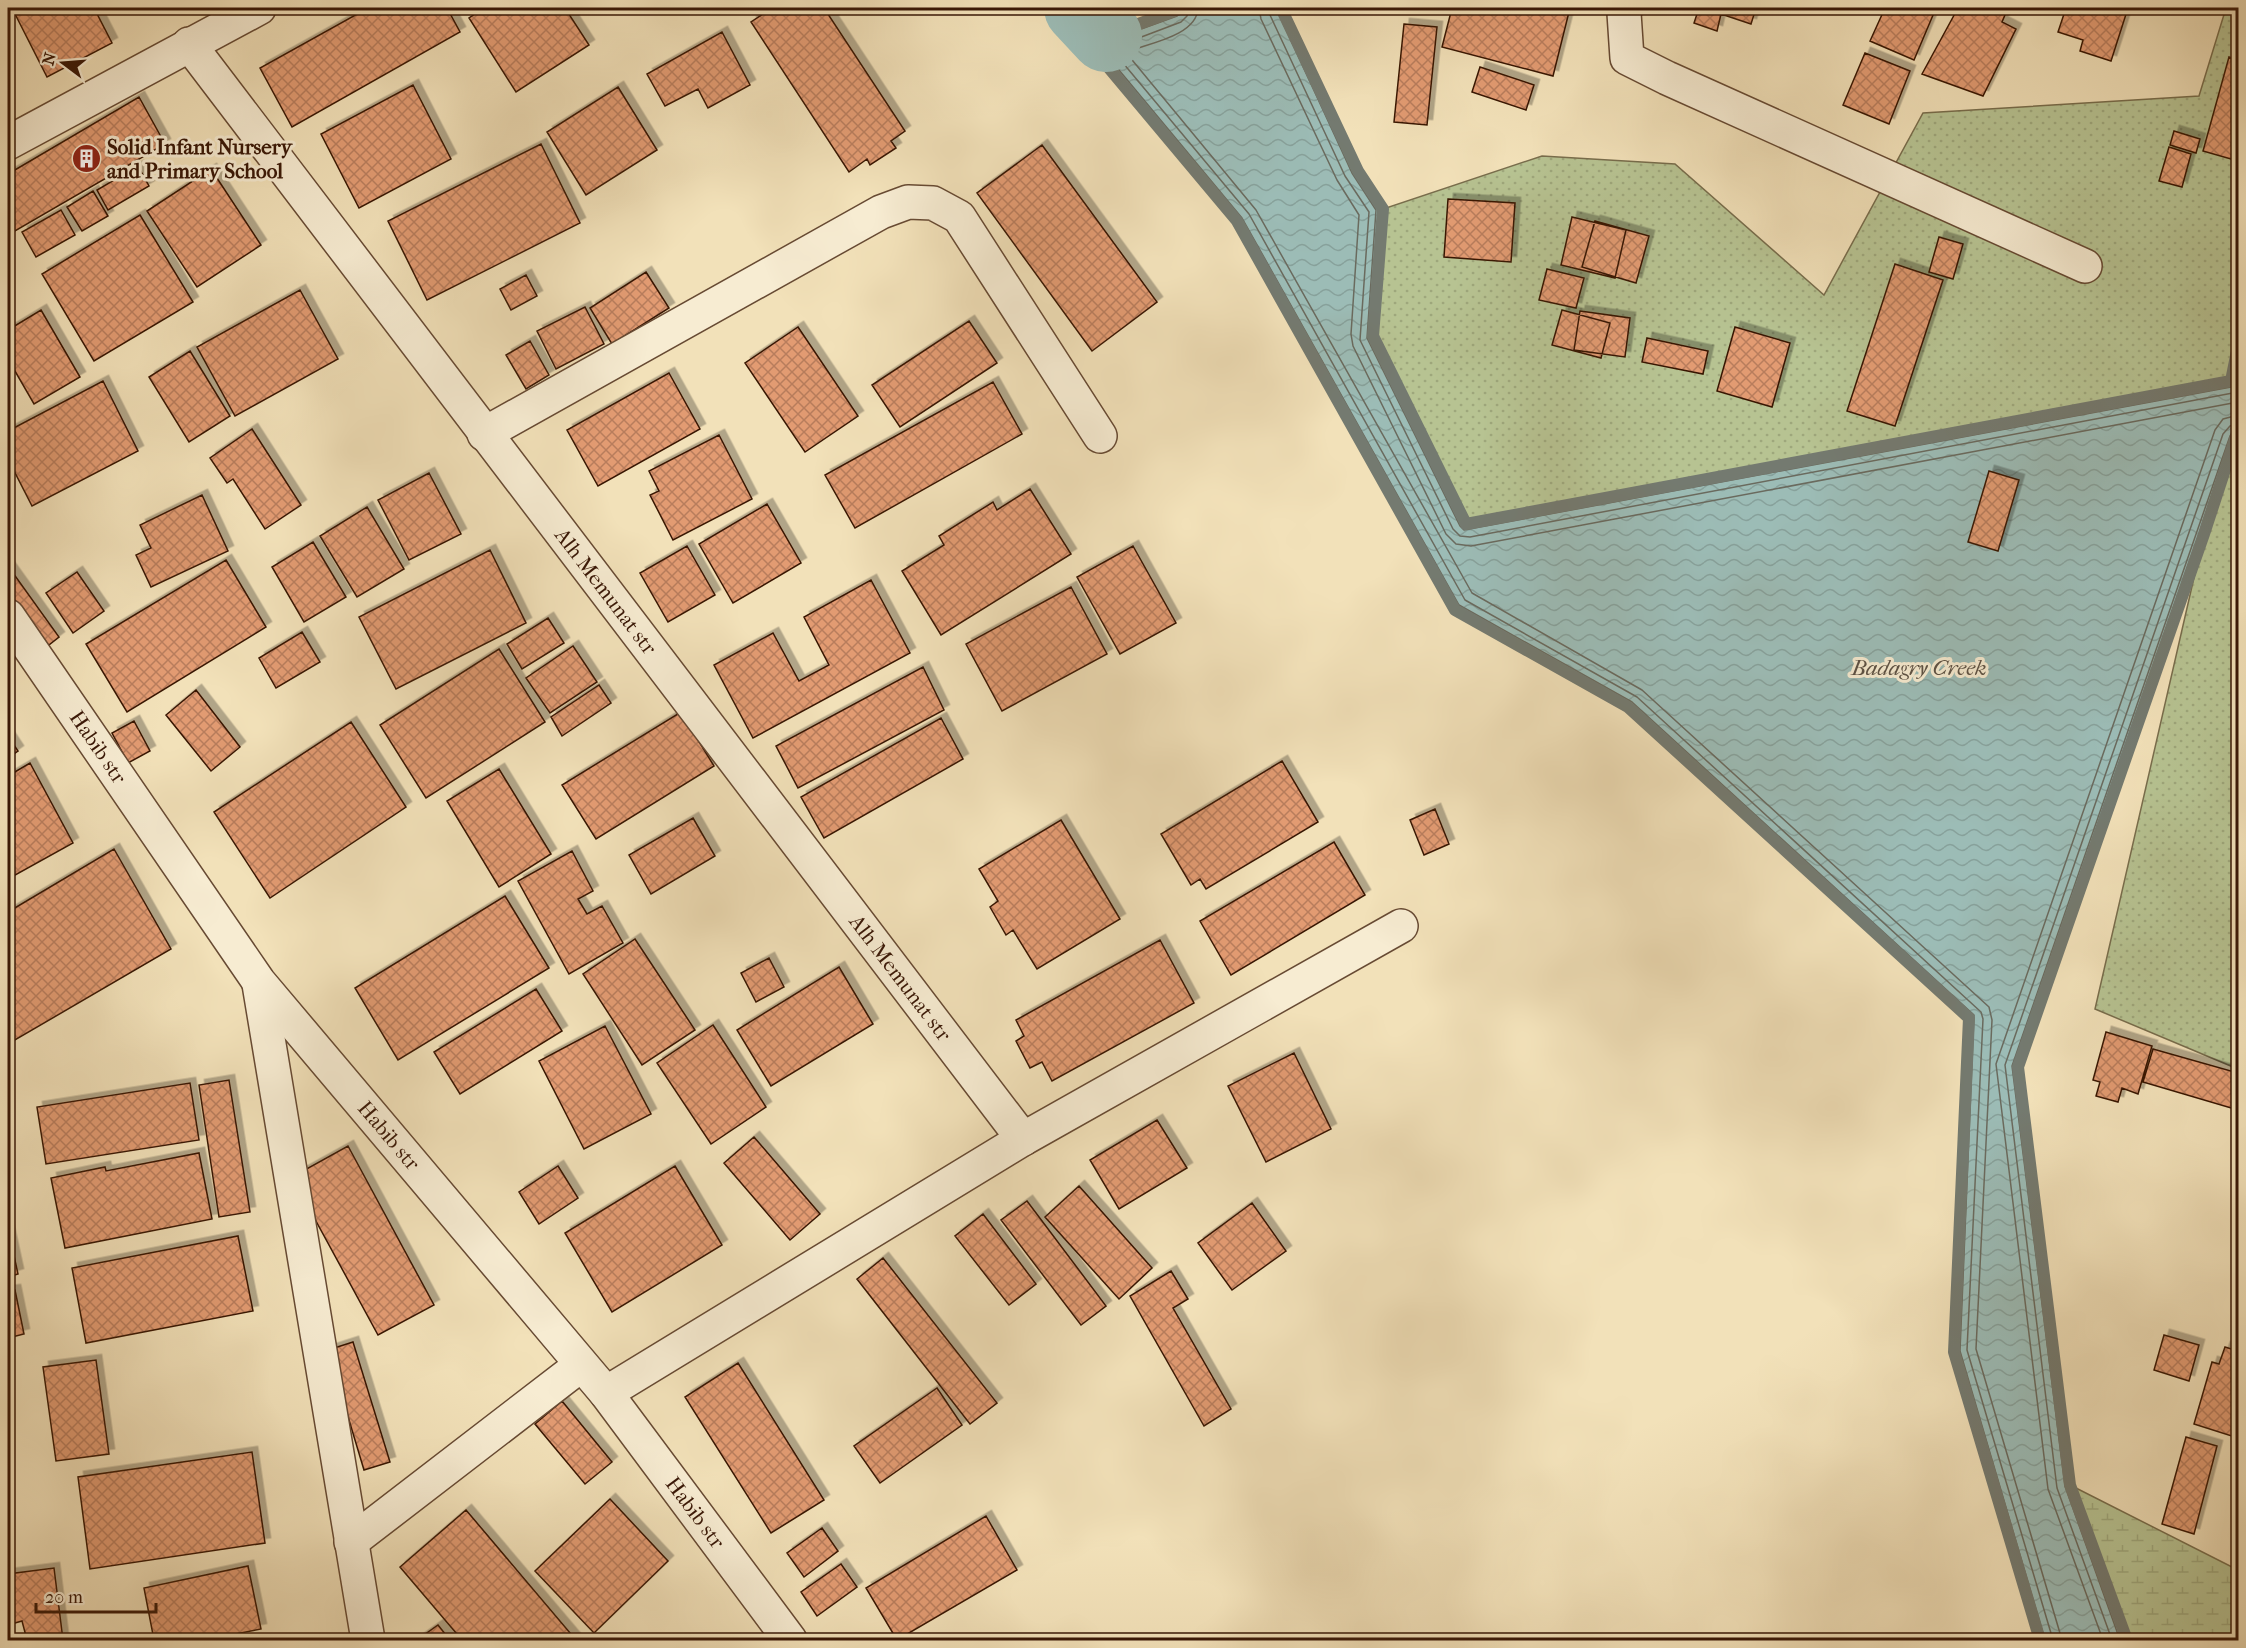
<svg xmlns="http://www.w3.org/2000/svg" width="2246" height="1648" font-family="'IM FELL French Canon',serif">
<style>
.green{fill:url(#green-dots);stroke:#786d4c;stroke-width:1.5}
.wetland{fill:url(#wetland-marsh);stroke:#786d4c;stroke-width:1.5}
.water{fill:url(#water-waves);stroke:#747a70;stroke-width:1.5}
.lines{fill:none;stroke-linecap:round;stroke-linejoin:round}
.shore{stroke:#6a6a5e;stroke-width:1.5}
.stream{stroke:#747a70;stroke-width:12}
.river{stroke:#9cbcb6;stroke-width:72}
.building{fill:url(#building-cross-hatch);stroke:#391706;stroke-width:1.5;filter:url(#shadow)}
.street-casing{stroke:#674a33;stroke-width:36}
.street{stroke:#f7ecd2;stroke-width:33}
.labels{text-anchor:middle;dominant-baseline:central;stroke-width:6;stroke-linejoin:round;paint-order:stroke}
.poi-label{font-size:21px;font-weight:bold;fill:#391706;stroke:#f7ecd2;text-anchor:start}
.street-label{font-size:21px;fill:#391706;stroke:#f7ecd2}
.water-label{font-size:22px;font-style:italic;fill:#5c5144;stroke:#f7ecd2}
</style>
<defs>
<pattern id="green-dots" width="8" height="8" patternUnits="userSpaceOnUse" patternTransform="scale(1.5)"><rect width="8" height="8" fill="#b7c392"/><path d="M2 2h.1M6 6h.1" fill="none" stroke="#9ea77c" stroke-width="1.8" stroke-linecap="round"/></pattern>
<pattern id="wetland-marsh" width="20" height="14" patternUnits="userSpaceOnUse" patternTransform="scale(1.5)"><rect width="20" height="14" fill="#b7c392"/><path d="M1 5h8M5 5V1M11 12h8M15 12V8" fill="none" stroke="#9ea77c"/></pattern>
<pattern id="water-waves" width="16" height="10" patternUnits="userSpaceOnUse" patternTransform="scale(1.5)"><rect width="16" height="10" fill="#9cbcb6"/><path d="M0 5q4-4 8 0t8 0" fill="none" stroke="#87a19b"/></pattern>
<pattern id="building-cross-hatch" width="8" height="8" patternUnits="userSpaceOnUse" patternTransform="scale(1.5)"><rect width="8" height="8" fill="#e29b72"/><path d="M0 0l8 8M0 8l8-8" fill="none" stroke="#b87d5c"/></pattern>
<filter id="shadow"><feDropShadow dx="5.5" dy="-5.5" stdDeviation="0" flood-color="#0004"/></filter>
</defs>
<rect width="100%" height="100%" fill="#f2e1b9"/>
<filter id="stains"><feTurbulence type="fractalNoise" baseFrequency=".00333" numOctaves="4"/><feColorMatrix values="0 0 0 0 .2 0 0 0 0 .09 0 0 0 0 .02 0 0 0 .5 -.17"/></filter>
<radialGradient id="worn" r=".72"><stop offset=".6" stop-color="#630" stop-opacity="0"/><stop offset="1" stop-color="#630" stop-opacity=".3"/></radialGradient>
<path class="green" d="M2226,8H2238V346L2231,381L1466,524L1373,336L1383,209L1542,156L1675,164L1824,295L1923,113L2199,96Z
M2238,430V1069L2095,1009L2204,534Z"/>
<path class="wetland" d="M2070,1485L2238,1570V1640H2127Z"/>
<path class="water" d="M1182,8H1281L1358,171L1383,209L1373,336L1466,524L2230,381L2238,346V430L2204,534L2018,1067L2070,1485L2127,1640H2040L1954,1352L1969,1018L1628,707L1455,610L1237,221L1082,36H1106Z"/>
<g class="lines">
<path class="shore" d="M1181,8L1180,12L1177,16L1108,41L1100,42L1099,46L1242,218L1459,605L1632,702L1974,1015L1960,1351L2045,1640
M1189,8L1187,16L1181,22L1115,47L1113,51L1249,214L1465,600L1637,697L1981,1012L1983,1019L1967,1350L2053,1640
M1198,8C1197,35 1151,43 1129,51L1128,55L1256,210L1472,593L1642,690L1989,1007L1992,1020L1976,1349L2062,1640
M1259,8L1261,19L1337,180L1359,215L1351,334L1353,346L1446,534L1456,544L1471,546L2238,402
M1268,8L1270,15L1345,176L1369,212L1360,340L1453,529L1460,536L1470,537L2238,392
M1276,8L1352,173L1376,210L1367,338L1460,526L1464,530L2231,387L2236,384L2238,373
M2103,1640L2048,1489L1996,1064L2215,430L2223,419L2238,415
M2112,1640L2057,1488L2005,1065L2223,434L2230,426L2238,424
M2120,1640L2065,1486L2012,1066L2230,436L2233,432H2238"/>
<path class="stream" d="M1182,8L1106,36H1082L1237,221L1455,610L1628,707L1969,1018L1954,1352L2040,1640
M1281,8L1358,171L1383,209L1373,336L1466,524L2231,381L2238,346
M2127,1640L2070,1485L2018,1067L2204,534L2238,430"/>
<path class="river" d="M1080,8L1106,36"/>
</g>
<path class="building" d="M12,8H94L112,43L47,77Z
M368,8H447L460,32L292,127L260,68Z
M484,8H565L589,45L516,92L469,18Z
M772,8H824L905,131L891,141L896,148L870,165L867,159L849,172L751,22Z
M1452,8H1570L1553,76L1442,47Z
M1699,8H1756L1751,24L1721,14L1717,31L1694,23Z
M1885,8H1936L1914,60L1870,41Z
M1958,8H2008L2002,22L2016,29L1983,96L1922,74Z
M2066,8H2128L2111,61L2080,51L2083,40L2058,32Z
M1404,24L1437,27L1427,125L1394,122Z
M722,32L750,85L708,108L698,89L665,106L647,74Z
M1865,53L1910,71L1889,124L1843,105Z
M2229,57L2238,60V161L2203,151Z
M1480,67L1534,85L1526,110L1472,92Z
M413,85L451,159L359,208L321,134Z
M618,87L657,150L586,195L547,132Z
M139,97L165,144L8,235V174Z
M2174,131L2200,139L2196,153L2170,145Z
M541,144L580,223L427,300L388,221Z
M1042,145L1157,302L1092,351L977,193Z
M2169,147L2191,154L2182,187L2159,181Z
M138,166L149,186L108,210L97,190Z
M211,169L261,245L197,287L147,211Z
M93,191L108,216L82,231L67,207Z
M1448,199L1515,203L1511,262L1444,257Z
M61,210L75,235L36,257L22,232Z
M140,215L193,302L94,361L42,274Z
M1572,217L1626,230L1615,278L1561,265Z
M1595,221L1649,236L1636,283L1582,267Z
M1939,237L1963,244L1953,279L1929,272Z
M1895,264L1943,280L1895,426L1847,411Z
M1547,269L1584,278L1576,308L1539,300Z
M646,272L669,308L612,344L590,308Z
M526,275L537,296L511,310L500,289Z
M300,290L338,359L235,416L197,347Z
M585,307L604,344L556,369L537,331Z
M41,310L80,377L34,404L8,359V330Z
M1562,310L1610,323L1601,358L1552,345Z
M1580,311L1630,318L1625,357L1574,350Z
M969,321L997,363L900,427L872,385Z
M798,327L858,416L805,452L745,363Z
M1735,327L1790,343L1772,407L1717,391Z
M1647,338L1708,351L1703,374L1642,362Z
M530,341L549,375L526,389L506,355Z
M190,351L230,416L189,442L149,377Z
M669,373L700,429L598,486L567,430Z
M103,381L138,451L32,506L8,459V431Z
M993,382L1022,434L855,528L825,475Z
M252,429L301,505L265,529L233,479L227,483L210,458Z
M719,435L752,499L673,540L650,495L659,491L649,471Z
M1989,471L2019,480L1998,551L1968,542Z
M429,473L461,534L409,560L378,500Z
M1030,489L1071,554L941,635L902,571L944,545L939,536L993,502L997,510Z
M202,495L228,551L151,587L136,555L151,548L140,525Z
M767,504L801,563L733,603L699,544Z
M367,507L404,569L357,597L320,536Z
M313,542L346,597L304,622L272,567Z
M687,546L715,595L668,622L640,573Z
M1133,546L1176,623L1120,654L1077,577Z
M490,550L526,623L396,689L359,617Z
M226,560L266,627L127,712L86,644Z
M8,566L59,637L40,652L8,608Z
M77,572L104,611L73,633L46,593Z
M871,580L910,653L753,738L714,665L773,633L799,681L829,665L804,617Z
M1071,587L1107,654L1002,711L966,644Z
M548,618L564,643L522,669L507,644Z
M302,632L320,662L276,688L259,658Z
M573,646L597,682L550,713L526,678Z
M499,649L545,722L426,798L380,725Z
M923,667L944,710L798,788L776,746Z
M599,685L611,703L562,736L551,717Z
M196,690L240,747L211,771L166,715Z
M681,712L714,766L596,839L562,785Z
M941,718L963,759L824,838L801,797Z
M134,721L150,751L128,763L112,733Z
M351,722L406,807L270,898L214,812Z
M8,736L18,751L8,758Z
M1282,761L1318,822L1206,889L1200,879L1191,885L1161,834Z
M30,763L73,843L8,879V776Z
M499,769L551,854L499,887L447,801Z
M1435,809L1449,844L1424,855L1410,820Z
M693,818L715,856L651,894L629,855Z
M1061,820L1120,919L1037,969L1013,930L1006,935L990,907L998,901L979,869Z
M1334,842L1365,895L1231,975L1200,921Z
M114,849L171,949L8,1044V912Z
M572,851L593,891L578,899L587,914L602,906L623,943L569,974L518,881Z
M505,896L549,968L398,1060L355,988Z
M635,939L695,1030L642,1065L583,974Z
M1160,940L1194,1003L1052,1081L1042,1062L1030,1068L1016,1041L1024,1036L1016,1020Z
M769,958L784,987L756,1002L741,973Z
M839,967L873,1024L771,1086L737,1030Z
M536,989L562,1031L460,1094L434,1052Z
M713,1025L766,1107L711,1144L657,1063Z
M605,1026L651,1114L584,1149L539,1061Z
M2106,1032L2152,1046L2138,1094L2122,1088L2118,1102L2096,1096L2100,1082L2093,1080Z
M2153,1049L2238,1073V1110L2143,1082Z
M1294,1053L1331,1129L1266,1162L1228,1086Z
M229,1080L250,1212L219,1217L199,1085Z
M190,1083L199,1140L46,1164L37,1107Z
M1157,1120L1187,1168L1119,1209L1090,1160Z
M754,1137L820,1214L790,1240L724,1163Z
M348,1146L434,1305L378,1335L292,1177Z
M199,1153L212,1219L65,1248L51,1178L105,1167L106,1171Z
M558,1166L578,1198L539,1224L519,1192Z
M675,1166L722,1245L612,1312L565,1233Z
M1079,1186L1152,1268L1119,1299L1045,1217Z
M1027,1201L1106,1306L1081,1325L1001,1220Z
M1252,1203L1286,1251L1232,1290L1198,1243Z
M983,1214L1036,1284L1009,1305L955,1236Z
M8,1228L18,1274L8,1277Z
M238,1236L253,1311L86,1343L72,1268Z
M883,1258L997,1403L970,1424L857,1279Z
M1171,1271L1188,1299L1173,1308L1231,1409L1204,1426L1130,1296Z
M15,1290L24,1334L8,1338V1291Z
M2164,1335L2199,1345L2189,1381L2154,1370Z
M353,1342L390,1462L364,1470L328,1350Z
M2225,1347L2238,1351V1438L2194,1424L2212,1362L2219,1364Z
M96,1360L109,1454L56,1461L43,1367Z
M738,1363L824,1500L771,1533L685,1397Z
M937,1388L962,1425L880,1483L854,1446Z
M562,1401L612,1462L585,1484L535,1424Z
M2186,1437L2217,1446L2194,1534L2162,1524Z
M252,1452L265,1543L90,1569L78,1477Z
M610,1499L668,1561L594,1633L535,1571Z
M466,1510L576,1640H462L400,1567Z
M986,1516L1017,1570L897,1640L866,1588Z
M822,1528L838,1551L804,1577L787,1553Z
M841,1564L857,1587L817,1616L801,1592Z
M248,1566L261,1629L205,1640H154L144,1588Z
M54,1568L63,1640H27L22,1621L8,1625V1574Z
M438,1625L450,1640H417Z"/>
<g class="lines">
<defs>
<g id="street">
<path d="M1626,8L1624,13L1627,58L1667,78L2085,266"/>
<path id="s1" d="M189,44L1023,1139"/>
<path d="M8,143L259,8"/>
<path d="M484,434L881,212L908,202L933,203L959,217L1100,436"/>
<path id="s2" d="M8,616L259,982L606,1393L790,1640"/>
<path d="M259,984L368,1640"/>
<path d="M606,1393L1023,1139L1401,926"/>
<path d="M351,1542L581,1365"/>
</g>
</defs>
<use href="#street" class="street-casing"/>
<use href="#street" class="street"/>
</g>
<defs>
<symbol id="building-disc" viewBox="-11 -11 22 22"><circle r="9.5" fill="#8f2418" stroke="#f7ecd2"/><path d="M-4-6H4V6H1V3H-1V6H-4ZM-2.5-4.3h1.7v1.8h-1.7ZM.8-4.3h1.7v1.8H.8ZM-2.5-1h1.7V.8h-1.7ZM.8-1h1.7V.8H.8Z" fill="#fff"/></symbol>
</defs>
<g fill-rule="evenodd">
<use href="#building-disc" x="70" y="142" width="33" height="33"/>
</g>
<g class="labels">
<g class="poi-label">
<text x="107" y="147">Solid Infant Nursery<tspan x="107" dy="24">and Primary School</tspan></text>
</g>
<g class="street-label">
<text stroke="none"><textPath href="#s1" startOffset="688">Alh Memunat str</textPath></text>
<text stroke="none"><textPath href="#s2" startOffset="159">Habib str</textPath></text>
<text stroke="none"><textPath href="#s1" startOffset="1174">Alh Memunat str</textPath></text>
<text stroke="none"><textPath href="#s2" startOffset="645">Habib str</textPath></text>
<text stroke="none"><textPath href="#s2" startOffset="1131">Habib str</textPath></text>
</g>
<g class="water-label">
<text x="1919" y="668">Badagry Creek</text>
</g>
</g>
<rect width="2246" height="1648" fill="none" stroke="#f2e1b9" stroke-width="30"/>
<rect x="9" y="9" width="2228" height="1630" fill="none" stroke="#391706" stroke-width="3"/>
<rect x="15" y="15" width="2216" height="1618" fill="none" stroke="#391706" stroke-width="1.5"/>
<g transform="translate(63 63) rotate(286)" stroke="#f7ecd2" stroke-width="4.5" paint-order="stroke">
<path d="M0-4.5L10 22L0 15L-10 22Z" fill="#391706"/>
<text y="-9" font-size="16" font-weight="bold" text-anchor="middle" fill="#391706">N</text>
</g>
<path d="M36 1603v9h120v-9" fill="none" stroke="#391706" stroke-width="3"/>
<text x="45" y="1603" font-size="18" fill="#391706" stroke="#f7ecd2" stroke-width="4.5" paint-order="stroke">20 m</text>
<rect width="100%" height="100%" filter="url(#stains)"/>
<rect width="100%" height="100%" fill="url(#worn)"/>
</svg>
